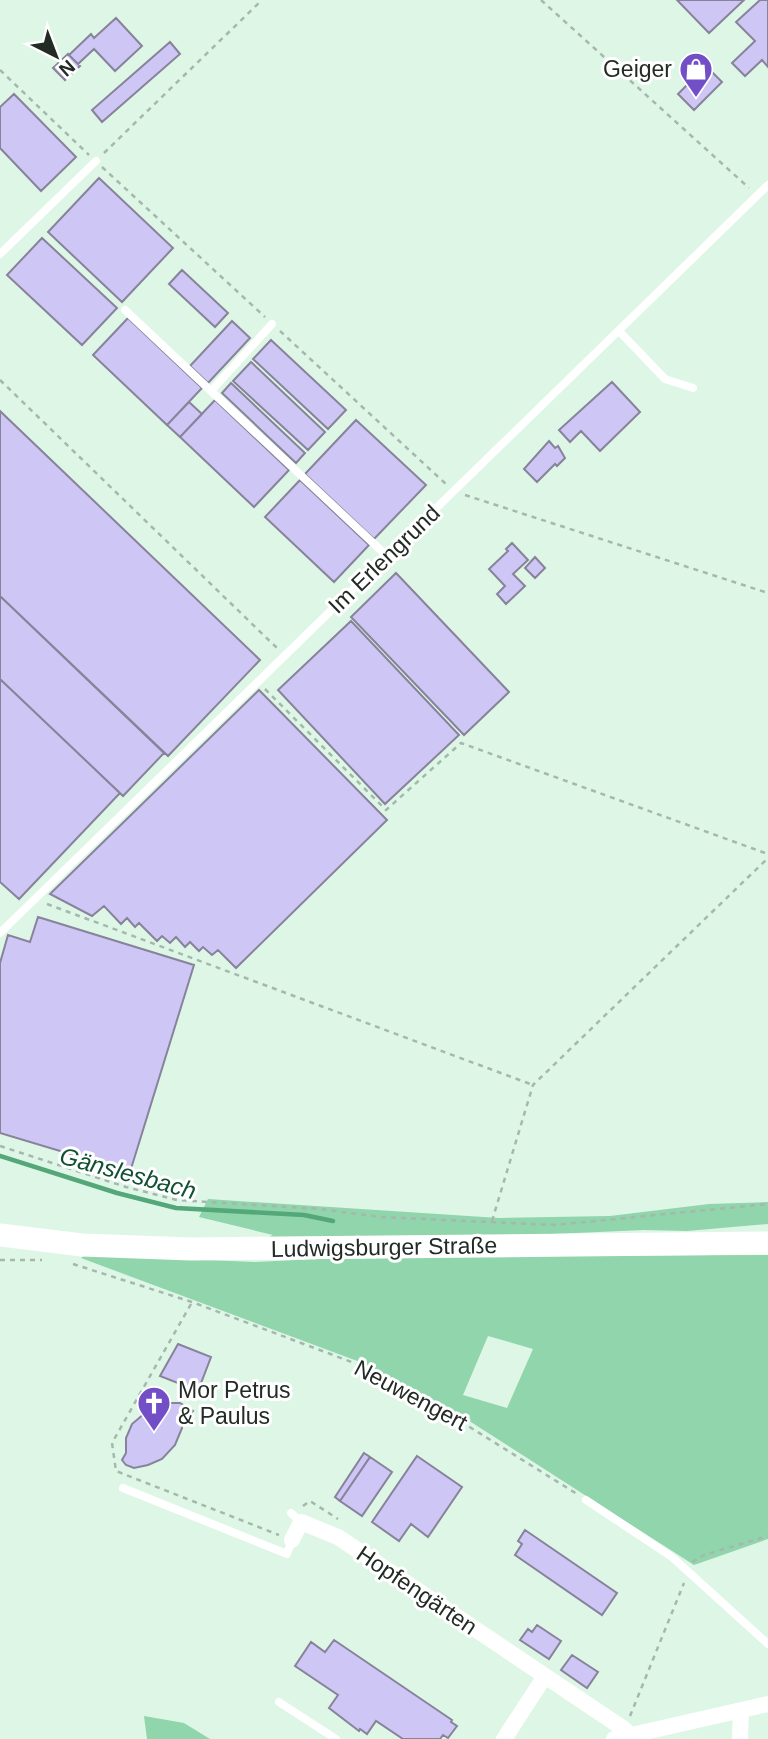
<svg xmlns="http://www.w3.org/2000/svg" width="768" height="1739" font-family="Arial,sans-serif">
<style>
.green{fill:#90d5ab;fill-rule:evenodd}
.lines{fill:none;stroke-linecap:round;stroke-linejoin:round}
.stream{stroke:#54a778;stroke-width:4.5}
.building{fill:#cec6f4;stroke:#87839a;stroke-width:2}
.path{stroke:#a4b8ab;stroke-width:2.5;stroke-dasharray:5 5;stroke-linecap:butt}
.service{stroke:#fff;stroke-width:8}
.minor{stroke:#fff;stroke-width:16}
.secondary{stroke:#fff;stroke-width:23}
.labels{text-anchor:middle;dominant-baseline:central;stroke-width:6;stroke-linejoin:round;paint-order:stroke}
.poi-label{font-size:23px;fill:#222b25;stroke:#fff;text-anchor:end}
.street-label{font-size:23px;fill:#222b25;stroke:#fff}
.water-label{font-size:24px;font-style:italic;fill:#115131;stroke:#fff}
</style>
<rect width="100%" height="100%" fill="#def6e6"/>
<path class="green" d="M208,1199L499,1218L610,1216L709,1204L768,1202V1224L687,1231L644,1230L507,1236L257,1242L273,1235L199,1217Z
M85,1255L255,1262L359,1257L768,1255V1539L694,1565L449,1408L360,1362L81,1258ZM488,1336L533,1349L507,1408L463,1395Z
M144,1716L184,1723L210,1739H147Z"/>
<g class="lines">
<path class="stream" d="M0,1156L117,1193L176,1208L304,1215L333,1221"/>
</g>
<path class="building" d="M677,0H744L709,33Z
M760,0H768V67L762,60L745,76L732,63L755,41L736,22Z
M116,18L142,46L115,71L94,49L78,64L69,55L91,34L94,38Z
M170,42L180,54L102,122L92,110Z
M68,54L80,66L65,80L53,68Z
M711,71L722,82L694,110L678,94L698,74L703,79Z
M14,94L76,157L41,191L0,148V107Z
M99,178L173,248L122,302L48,232Z
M42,238L117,308L82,345L7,275Z
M182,270L228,313L215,327L169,284Z
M128,318L202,388L167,425L93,355Z
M232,321L250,338L208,383L190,366Z
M271,340L346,410L328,429L253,359Z
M251,362L325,432L308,450L233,381Z
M612,382L640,412L600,451L581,431L570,442L559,430Z
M231,383L305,453L296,463L222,393Z
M215,400L289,470L254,507L180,437Z
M189,402L202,414L180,437L167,425Z
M0,411L260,660L168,756L0,596Z
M356,420L426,485L374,539L305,474Z
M549,441L555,448L558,446L565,458L557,466L555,464L537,482L524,469Z
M300,480L369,545L334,582L265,517Z
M512,543L528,560L513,574L525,586L506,604L497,594L505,586L489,569L508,551L506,549Z
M535,557L545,568L535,578L525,568Z
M396,573L509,692L464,735L351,617Z
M0,596L164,753L123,796L0,679Z
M351,621L459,735L385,804L278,690Z
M0,679L120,793L19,899L0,882Z
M259,690L387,820L236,968L218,950L212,955L203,947L199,951L190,942L185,947L176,937L170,943L162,936L157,941L139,923L135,927L127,918L121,924L104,906L92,916L50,894Z
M38,917L194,965L130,1172L0,1133V963L8,935L30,942Z
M178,1344L211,1357L198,1391L160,1376Z
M169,1403H180L193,1411L182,1423V1428L175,1445L162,1459L148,1465L134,1468L126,1465L122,1460L126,1453V1438L132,1424L151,1408Z
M364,1453L370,1457L340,1501L335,1497Z
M417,1456L462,1487L428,1537L411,1524L399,1541L372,1522Z
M370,1457L392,1472L362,1516L340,1501Z
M525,1530L617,1593L602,1615L515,1555L522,1544L518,1541Z
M537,1625L561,1641L549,1659L520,1640L528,1629L532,1632Z
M334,1640L452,1720L451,1722L457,1726L448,1738L443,1735L440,1739H403L376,1721L367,1734L360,1729L359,1731L329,1708L338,1695L295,1666L311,1642L325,1652Z
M572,1655L598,1672L587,1688L561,1670Z"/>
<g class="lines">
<path class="path" d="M541,0L749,188
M0,70L89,155
M104,153L262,0
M102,167L265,317
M280,331L447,485
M0,380L278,649
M465,495L768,593
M265,689L386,810L461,743L768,854
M47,904L533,1085
M0,1146L126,1187L177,1200L319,1209L381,1217L554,1225L768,1204
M492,1221L533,1085L768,858
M0,1260H42
M73,1264L192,1302L357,1364L420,1396L577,1494
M191,1304L112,1443L116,1471L279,1535
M303,1506L310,1501L338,1519
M692,1562L704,1555L768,1536
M630,1716L684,1583"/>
<path class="service" d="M0,254L96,161
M125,310L211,391
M272,324L211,391L387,556
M619,331L665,379L693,388
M0,933L768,185
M123,1488L287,1554L292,1540
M586,1500L672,1557L768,1644
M291,1513L301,1522
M279,1702L336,1739"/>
<path class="minor" d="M292,1540L301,1522L338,1537L624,1729L630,1735
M504,1739L545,1676
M614,1739L768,1704
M740,1739L741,1710"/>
<path class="secondary" d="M0,1235L82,1245L191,1249L768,1243"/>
</g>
<defs>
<symbol id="shop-pin" viewBox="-11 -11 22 30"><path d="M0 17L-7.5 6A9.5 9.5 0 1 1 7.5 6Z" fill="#724ec7" stroke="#fff"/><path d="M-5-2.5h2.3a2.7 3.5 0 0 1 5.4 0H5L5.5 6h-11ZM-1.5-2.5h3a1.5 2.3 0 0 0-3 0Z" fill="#fff"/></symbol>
<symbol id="church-pin" viewBox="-11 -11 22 30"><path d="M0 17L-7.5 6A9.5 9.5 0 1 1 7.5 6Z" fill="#724ec7" stroke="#fff"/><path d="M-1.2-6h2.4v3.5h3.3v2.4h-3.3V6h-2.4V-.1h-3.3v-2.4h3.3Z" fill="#fff"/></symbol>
</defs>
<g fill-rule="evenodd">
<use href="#shop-pin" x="677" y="50" width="38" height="52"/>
<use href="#church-pin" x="135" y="1384" width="38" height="52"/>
</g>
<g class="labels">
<g class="poi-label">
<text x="672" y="69">Geiger</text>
<text x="178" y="1390" text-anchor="start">Mor Petrus<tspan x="178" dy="26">&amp; Paulus</tspan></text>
</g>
<g class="street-label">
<text transform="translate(384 559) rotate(-44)">Im Erlengrund</text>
<text transform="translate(384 1247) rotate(-1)">Ludwigsburger Straße</text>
<text transform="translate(411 1395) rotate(28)">Neuwengert</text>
<text transform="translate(417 1590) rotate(34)">Hopfengärten</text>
</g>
<g class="water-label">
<text transform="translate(128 1173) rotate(15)">Gänslesbach</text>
</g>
</g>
<g transform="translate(56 56) rotate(138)" stroke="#ffffff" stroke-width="5" paint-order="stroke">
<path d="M0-5L12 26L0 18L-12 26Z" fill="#222b25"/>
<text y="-10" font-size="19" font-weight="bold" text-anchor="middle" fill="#222b25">N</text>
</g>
</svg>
